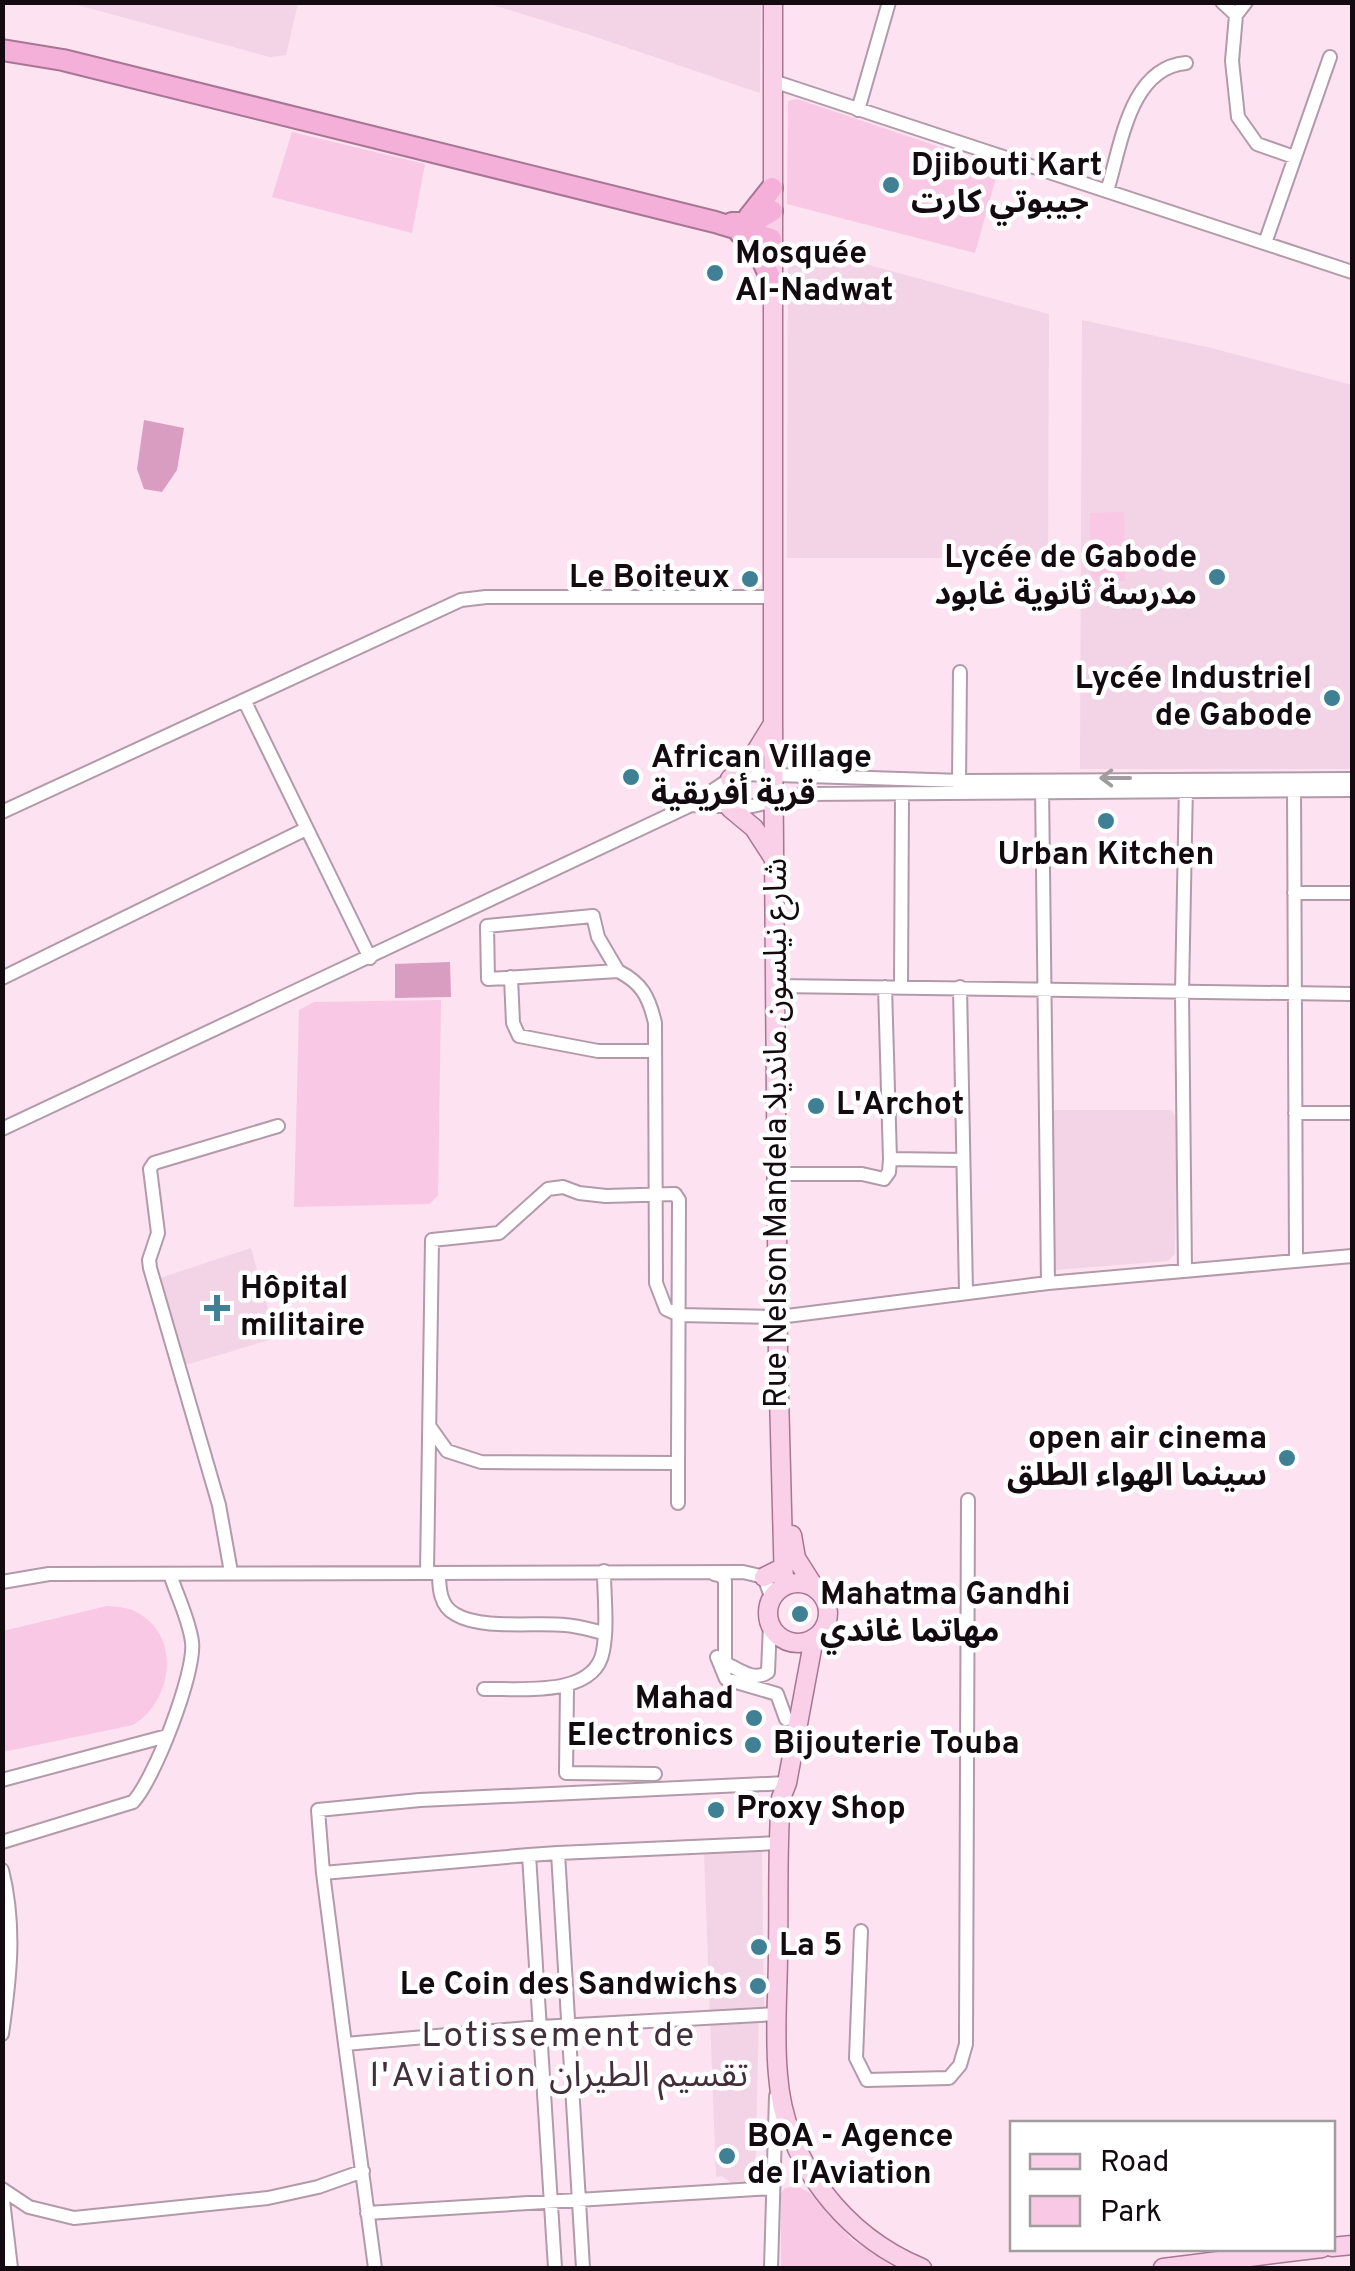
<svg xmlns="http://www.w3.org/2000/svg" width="1355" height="2271" font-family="Overpass,'Noto Sans Arabic',sans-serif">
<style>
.built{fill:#f3d3e6}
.green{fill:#f8c8e4}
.water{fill:#da9dc2}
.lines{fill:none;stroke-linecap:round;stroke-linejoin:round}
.minor-casing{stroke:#b29aa8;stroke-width:16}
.major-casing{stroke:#a67693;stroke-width:21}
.highway-casing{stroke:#a67693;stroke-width:24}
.minor{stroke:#fff;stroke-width:12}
.major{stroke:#f9d0e8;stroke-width:18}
.highway{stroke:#f5b0d9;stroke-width:20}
.oneway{stroke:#a19d9f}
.poi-dot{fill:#408094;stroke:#fff;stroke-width:4}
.labels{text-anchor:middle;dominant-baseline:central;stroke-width:9;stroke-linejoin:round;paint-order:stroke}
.poi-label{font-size:32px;font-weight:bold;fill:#130b10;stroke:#fff;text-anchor:start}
.street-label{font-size:32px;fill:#130b10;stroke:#fff}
.neighbourhood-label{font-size:35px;letter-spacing:2.5px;fill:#432f3b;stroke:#fff}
</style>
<rect width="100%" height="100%" fill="#fde2f1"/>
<path class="built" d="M70,3H298L286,55L270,57Z
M487,3H761L760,93L587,34Z
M788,243L1049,314L1048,558H787Z
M1082,320L1211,348L1352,385V769H1080Z
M1054,1110H1171L1177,1117L1175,1254L1168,1261L1055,1270Z
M251,1248L276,1338L182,1366L157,1279Z
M766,1851L762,1853L764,2010L759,2012L755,2186L738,2188L722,2176L716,2177L704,1854Z"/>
<path class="green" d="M797,99L999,167L975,253L787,204L788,101Z
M292,132L425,164L412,233L272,197Z
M1124,512L1125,581H1091L1090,513Z
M441,1000L438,1195L430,1204L294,1207L299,1010L314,1002Z
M107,1606C117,1607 129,1607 138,1613C182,1637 172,1702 133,1725L3,1752V1631Z
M797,2186L810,2193L851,2239L894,2268H781V2194L785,2188Z"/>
<path class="water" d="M144,420L184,428L177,470L162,492L144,489L137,469Z
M450,962L451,997L395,998V964Z"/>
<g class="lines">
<defs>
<path id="minor" d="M1222,2L1236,15
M1246,2L1236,15L1232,61L1238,117L1257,144L1294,157
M773,81L1352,272
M858,110L889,2
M1107,191C1121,147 1129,68 1186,63
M1265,243L1330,57
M245,702L370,958
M1294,783L1296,1261
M959,785L960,672
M1042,785L1048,1283
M691,805L748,807L804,794L1352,790
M2,812L461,600L486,597H773
M1294,893H1352
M618,971L598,937L593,916L487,926L488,979L618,971C642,983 649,997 655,1023L656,1283L666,1309L679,1315L779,1317L1048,1283L1352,1256
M511,977L513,1023L519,1036L598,1051H655
M2,978L306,829
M777,986L1352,994
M885,987L890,1159L963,1160
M901,987L902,796
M960,987L966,1292
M1295,1113H1352
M2,1129L691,805L730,779L744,774L962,781L1352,779
M778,1174H862L884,1179L889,1172L890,1159
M1185,1271L1182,992L1186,785
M678,1503V1463
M231,1572L219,1505L150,1268L149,1260L158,1233L150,1169L154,1163L278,1126
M427,1573L432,1240L499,1233L548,1189L563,1187L579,1193L606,1196L675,1194L679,1200L678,1463L481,1462L447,1451L430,1427
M439,1573C439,1588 440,1606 455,1614C481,1630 535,1622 565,1625C578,1626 591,1630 604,1633
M714,1574L722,1576L725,1581V1663C740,1670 754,1682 768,1672L770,1624
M2,1582L49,1574L743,1572L764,1577L772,1599
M717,1657L726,1679L777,1694L786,1719
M567,1687L566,1773L655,1774
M484,1689C519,1688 595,1698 603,1651C608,1626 604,1597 604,1571
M2,1780L167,1736
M2,1842L133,1802C154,1780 196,1672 192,1642C189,1619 177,1596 170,1574
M529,1855L558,1853
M2,1870C16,1926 10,1978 2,2034
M323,1873L318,1810L420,1800L787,1783
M861,1931L856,2058L867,2080L949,2078L960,2065L966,2044L968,1500
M345,2044L323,1873L529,1855L555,2268
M2,2189L29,2207L74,2218L268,2198L318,2187L363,2171
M2,2192L11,2268
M367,2213L773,2188
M375,2268L345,2044L540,2027L777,2014
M583,2268L558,1853L779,1843
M771,2268L776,2096"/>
<path id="major" d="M773,2V722L778,1356L784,1586
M730,779L750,761L771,727
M730,808L754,828L774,859
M792,1535L796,1558L815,1588
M764,1577L784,1567
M768 1613a30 30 0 1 1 60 0a30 30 0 1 1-60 0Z
M814,1638L787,1783L781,1798C777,1849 779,1901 778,1952C778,1992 774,2034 778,2075C784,2160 844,2236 922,2268
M1332,2247L1352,2245
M1163,2268L1322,2248"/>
<path id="highway" d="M2,50L63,60L715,222L771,239
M749,217L772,188
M732,223H751L772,211
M740,233L757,248L772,282"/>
</defs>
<use href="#minor" class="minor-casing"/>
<use href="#major" class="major-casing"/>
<use href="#highway" class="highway-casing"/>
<use href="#minor" class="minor"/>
<use href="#major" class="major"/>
<use href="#highway" class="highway"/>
</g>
<defs><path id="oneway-shaft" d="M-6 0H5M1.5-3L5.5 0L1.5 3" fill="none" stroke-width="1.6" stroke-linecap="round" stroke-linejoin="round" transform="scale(2.5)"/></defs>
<use class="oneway" href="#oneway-shaft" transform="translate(1115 778) rotate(180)"/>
<g class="poi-dot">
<circle cx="891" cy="185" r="10"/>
<circle cx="715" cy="273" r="10"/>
<circle cx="1217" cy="577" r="10"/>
<circle cx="750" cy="579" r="10"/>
<circle cx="1332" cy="698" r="10"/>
<circle cx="631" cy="777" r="10"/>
<circle cx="1106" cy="821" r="10"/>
<circle cx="816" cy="1106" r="10"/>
<path d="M212 1293h10v10h10v10h-10v10h-10v-10h-10v-10h10z"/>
<circle cx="1287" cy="1458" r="10"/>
<circle cx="800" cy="1614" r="10"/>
<circle cx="754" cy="1718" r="10"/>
<circle cx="753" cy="1745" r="10"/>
<circle cx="716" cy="1810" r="10"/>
<circle cx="759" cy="1947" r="10"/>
<circle cx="758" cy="1986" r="10"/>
<circle cx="727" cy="2156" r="10"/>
</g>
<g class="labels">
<g class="poi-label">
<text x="911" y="167">Djibouti Kart<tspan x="911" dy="37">جيبوتي كارت</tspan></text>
<text x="735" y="255">Mosquée<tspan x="735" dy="37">Al-Nadwat</tspan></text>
<text x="1197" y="559" text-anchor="end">Lycée de Gabode<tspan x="1197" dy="37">مدرسة ثانوية غابود</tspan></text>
<text x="730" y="579" text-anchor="end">Le Boiteux</text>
<text x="1312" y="680" text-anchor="end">Lycée Industriel<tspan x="1312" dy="37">de Gabode</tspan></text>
<text x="651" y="759">African Village<tspan x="651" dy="37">قرية أفريقية</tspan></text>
<text x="1106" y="856" text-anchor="middle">Urban Kitchen</text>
<text x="836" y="1106">L'Archot</text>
<text x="240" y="1290">Hôpital<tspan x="240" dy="37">militaire</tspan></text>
<text x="1267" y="1440" text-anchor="end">open air cinema<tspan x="1267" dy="37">سينما الهواء الطلق</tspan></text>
<text x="820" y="1596">Mahatma Gandhi<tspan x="820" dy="37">مهاتما غاندي</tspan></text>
<text x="734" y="1700" text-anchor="end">Mahad<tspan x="734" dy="37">Electronics</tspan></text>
<text x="773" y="1745">Bijouterie Touba</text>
<text x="736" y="1810">Proxy Shop</text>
<text x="779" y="1947">La 5</text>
<text x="738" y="1986" text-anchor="end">Le Coin des Sandwichs</text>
<text x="747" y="2138">BOA - Agence<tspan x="747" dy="37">de l'Aviation</tspan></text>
</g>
<g class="street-label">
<text transform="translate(778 1133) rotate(-90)">Rue Nelson Mandela شارع نيلسون مانديلا</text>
</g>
<g class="neighbourhood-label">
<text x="559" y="2037">Lotissement de<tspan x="559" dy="40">l'Aviation تقسيم الطيران</tspan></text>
</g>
</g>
<rect width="1355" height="2271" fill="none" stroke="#130b10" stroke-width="10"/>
<rect x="1010" y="2121" width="325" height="130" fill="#ffffff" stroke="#a19d9f" stroke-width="2.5"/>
<rect x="1030" y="2154" width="50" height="15" fill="#f9d0e8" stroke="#a19d9f" stroke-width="2.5"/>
<text x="1100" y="2171" font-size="30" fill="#130b10">Road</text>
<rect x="1030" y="2196" width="50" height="30" fill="#f8c8e4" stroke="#a19d9f" stroke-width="2.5"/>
<text x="1100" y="2221" font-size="30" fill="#130b10">Park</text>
</svg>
